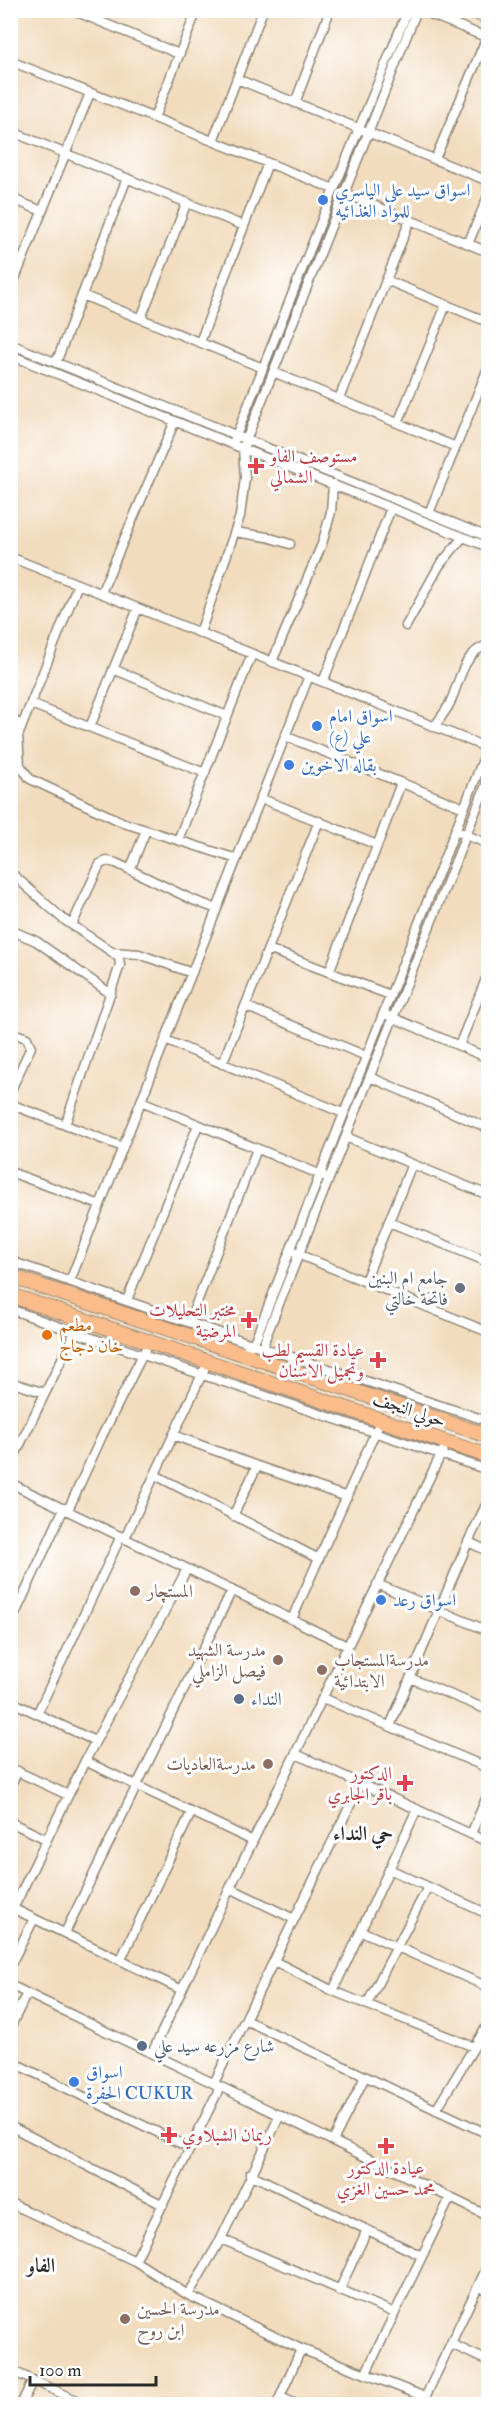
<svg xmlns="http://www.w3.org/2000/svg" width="499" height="2415" font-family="'IM FELL Double Pica',Amiri,serif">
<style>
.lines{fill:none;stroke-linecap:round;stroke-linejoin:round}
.street-casing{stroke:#8e8474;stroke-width:11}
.secondary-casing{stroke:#8e8474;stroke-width:15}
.primary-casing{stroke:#8e8474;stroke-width:16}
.street{stroke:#fff;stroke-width:8}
.secondary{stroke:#fde4d1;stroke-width:12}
.primary{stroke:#fabc8b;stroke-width:14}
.shop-dot{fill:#3f7fe0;stroke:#fff;stroke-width:2}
.health-dot{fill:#e0444e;stroke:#fff;stroke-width:2}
.worship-dot{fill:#6b7280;stroke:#fff;stroke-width:2}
.food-dot{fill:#e8710a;stroke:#fff;stroke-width:2}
.education-dot{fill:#8d6e63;stroke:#fff;stroke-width:2}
.service-dot{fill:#5c6f8a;stroke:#fff;stroke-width:2}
.labels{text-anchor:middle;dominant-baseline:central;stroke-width:6;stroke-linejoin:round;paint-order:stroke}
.shop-label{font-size:18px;fill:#366cbe;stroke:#fff;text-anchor:start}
.health-label{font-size:18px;fill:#be3a42;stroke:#fff;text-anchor:end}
.worship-label{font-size:18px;fill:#5b616d;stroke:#fff;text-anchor:end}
.food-label{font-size:18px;fill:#c56008;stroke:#fff;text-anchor:start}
.street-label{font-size:18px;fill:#2b2b2b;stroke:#fff}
.education-label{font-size:18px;fill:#785e54;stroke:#fff;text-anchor:start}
.service-label{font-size:18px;fill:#4e5e75;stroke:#fff;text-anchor:start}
.neighbourhood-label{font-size:20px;font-weight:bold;fill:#2b2b2b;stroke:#fff}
</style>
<rect width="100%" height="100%" fill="#fff"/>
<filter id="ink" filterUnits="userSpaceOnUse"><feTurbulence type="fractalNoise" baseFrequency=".0167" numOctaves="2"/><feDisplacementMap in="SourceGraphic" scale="12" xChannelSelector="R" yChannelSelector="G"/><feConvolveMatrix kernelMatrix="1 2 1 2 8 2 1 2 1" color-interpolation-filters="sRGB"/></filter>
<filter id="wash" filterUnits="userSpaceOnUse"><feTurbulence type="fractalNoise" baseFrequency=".008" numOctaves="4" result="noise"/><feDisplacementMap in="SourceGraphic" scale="24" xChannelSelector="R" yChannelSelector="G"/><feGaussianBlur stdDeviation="1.35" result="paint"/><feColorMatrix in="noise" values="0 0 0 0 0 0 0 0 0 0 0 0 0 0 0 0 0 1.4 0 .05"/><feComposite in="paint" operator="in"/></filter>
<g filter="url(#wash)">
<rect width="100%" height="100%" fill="#f2dcbe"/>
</g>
<g filter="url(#ink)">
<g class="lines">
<defs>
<path id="street" d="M72,10L179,54
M420,10L488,38
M10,61L334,189
M237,79L488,181
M295,103L330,10
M154,118L197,10
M10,131L244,226
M213,141L263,10
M435,159L487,37
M344,193L488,252
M10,198L42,211
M468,244L488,196
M386,280L488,322
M10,291L90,93
M82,295L263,368
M141,318L187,202
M200,342L268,163
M10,344L488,537
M10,355L488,547
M56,363L127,178
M273,372L456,447
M339,399L410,220
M398,423L446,305
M234,441L334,189L408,10
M429,513L488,368
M235,532L267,537L290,544
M10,557L488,748
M78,584L18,736L20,765L30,779L124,823L237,859
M101,593L175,421
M406,626L439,566L463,537
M200,633L240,516L245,478L243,448L417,10
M272,662L322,544L331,512L333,484
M113,669L227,716
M323,682L391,508
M31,704L205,773
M10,719L22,725
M90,727L138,608
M434,727C440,719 446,711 450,703C460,681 463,652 488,645
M285,736L464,808
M260,798L377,845
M462,833L488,844
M178,840L252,654
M130,870L146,830
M10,872L63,919L112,952L119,958L120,965L65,1125
M72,925L100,864L107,861L116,863L193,900L217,909
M10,930L36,941L111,994
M268,949L390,995
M112,952L139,954L192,973
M329,972L401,783
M245,1006L366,1056
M389,1016L488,1058
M10,1032L27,1038L31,1047L10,1092
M165,1040L343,1113
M459,1046L488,974
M222,1064L319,821
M370,1077L488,1128
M141,1101L324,1176
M10,1104L123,1147
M346,1137L488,1195
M10,1172L100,1205
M389,1222L488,1262
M295,1253L488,1332
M10,1261L252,1344L488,1421
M70,1281L309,676
M365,1281L412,1164
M127,1300L198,1125
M10,1309L74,1332L488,1470
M189,1322L257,1149
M239,1353L248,1348L255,1340L488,747
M266,1361L264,1352L265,1339L488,780
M10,1382L45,1393
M173,1435L257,1466
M10,1465L77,1328
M155,1475L319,1559
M10,1483L347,1646
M68,1510L102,1436L149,1342
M233,1516L257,1466L347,1497
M125,1538L204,1370
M468,1542L488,1551
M377,1584L488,1631
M292,1619L378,1426
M10,1625L64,1508
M410,1678L488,1710
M323,1698L488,1768
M10,1701L95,1741
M37,1714L121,1536
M390,1726L468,1542L488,1501
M296,1754L488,1842
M85,1761L253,1841
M10,1768L68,1795
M10,1786L18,1771
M10,1822L46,1839
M471,1834L488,1794
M389,1869L488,1914
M230,1888L294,1919
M10,1907L182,1990
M13,1909L85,1761L187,1569
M361,1931L488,1987
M65,1933L232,1590
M121,1959L191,1813
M274,1961L333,1991L474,2047
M10,1966L34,1919
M10,1985L488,2216
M333,1991L417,1809
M367,2004L428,1887
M245,2020L488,2134
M10,2028L27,1993
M152,2053L230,1888L447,1442
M10,2061L190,2148
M214,2083L361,1783
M436,2110L488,2024
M10,2126L163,2205
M333,2141L365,2077
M250,2174L422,2256
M10,2203L135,2261L188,2295L301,2349L425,2397
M221,2239L395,2313
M135,2261L220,2087
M478,2286L488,2291
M339,2291L367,2230
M188,2295L221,2239L280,2115
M451,2344L488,2361
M10,2370L85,2404
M366,2373L450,2198
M280,2397L296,2404
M21,2404L33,2380
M277,2404L301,2349
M422,2404L488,2265"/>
<path id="secondary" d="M470,10L488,18"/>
<path id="primary" d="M10,1276L488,1436
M10,1295L488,1456"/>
</defs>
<use href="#street" class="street-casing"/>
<use href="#secondary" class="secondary-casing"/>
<use href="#primary" class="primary-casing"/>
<use href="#street" class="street"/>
<use href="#secondary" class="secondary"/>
<use href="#primary" class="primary"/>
</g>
</g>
<g class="shop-dot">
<circle cx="323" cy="200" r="6"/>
<circle cx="317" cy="726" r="6"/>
<circle cx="289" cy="765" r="6"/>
<circle cx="381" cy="1600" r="6"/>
<circle cx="74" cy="2082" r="6"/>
</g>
<g class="health-dot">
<path d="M253 457h6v6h6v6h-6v6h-6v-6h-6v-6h6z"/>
<path d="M246 1311h6v6h6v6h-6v6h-6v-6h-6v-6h6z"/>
<path d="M375 1351h6v6h6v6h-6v6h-6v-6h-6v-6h6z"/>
<path d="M402 1774h6v6h6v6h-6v6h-6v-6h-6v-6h6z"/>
<path d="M166 2126h6v6h6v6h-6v6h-6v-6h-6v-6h6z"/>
<path d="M383 2137h6v6h6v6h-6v6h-6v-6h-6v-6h6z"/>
</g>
<circle class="worship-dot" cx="460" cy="1288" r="6"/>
<circle class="food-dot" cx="47" cy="1335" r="6"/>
<g class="education-dot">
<circle cx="135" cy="1591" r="6"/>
<circle cx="278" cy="1660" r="6"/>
<circle cx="322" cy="1670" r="6"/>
<circle cx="268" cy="1764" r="6"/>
<circle cx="125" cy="2319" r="6"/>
</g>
<g class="service-dot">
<circle cx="239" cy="1699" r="6"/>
<circle cx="142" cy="2046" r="6"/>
</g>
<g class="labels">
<g class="shop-label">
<text x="335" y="190">اسواق سيد علي الياسري<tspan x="335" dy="21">للمواد الغذائيه</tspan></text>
<text x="329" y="716">اسواق امام<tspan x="329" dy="21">علي (ع)</tspan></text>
<text x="301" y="765">بقاله الاخوين</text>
<text x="393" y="1600">اسواق رعد</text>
<text x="86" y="2072">اسواق<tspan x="86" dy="21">الحفرة CUKUR</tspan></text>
</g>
<g class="health-label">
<text x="270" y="456" text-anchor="start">مستوصف الفاو<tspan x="270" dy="21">الشمالي</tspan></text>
<text x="236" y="1310">مختبر التحليلات<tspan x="236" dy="21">المرضية</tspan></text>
<text x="364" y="1350">عيادة القسيم لطب<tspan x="364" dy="21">وتجميل الاسنان</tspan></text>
<text x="392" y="1773">الدكتور<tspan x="392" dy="21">باقر الجابري</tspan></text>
<text x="182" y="2135" text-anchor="start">ريمان الشبلاوي</text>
<text x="386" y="2168" text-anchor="middle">عيادة الدكتور<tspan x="386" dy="21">محمد حسين الغزي</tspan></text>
</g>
<g class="worship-label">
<text x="448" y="1278">جامع ام البنين<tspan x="448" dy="21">فاتحة خالتي</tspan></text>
</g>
<g class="food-label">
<text x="59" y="1325">مطعم<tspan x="59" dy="21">خان دجاج</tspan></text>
</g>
<g class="street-label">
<text transform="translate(409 1410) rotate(19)">حولي النجف</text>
</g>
<g class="education-label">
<text x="147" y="1591">المستچار</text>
<text x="266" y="1650" text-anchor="end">مدرسة الشهيد<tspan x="266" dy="21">فيصل الزاملي</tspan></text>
<text x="334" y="1660">مدرسةالمستجاب<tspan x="334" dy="21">الابتدائية</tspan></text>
<text x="256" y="1764" text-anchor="end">مدرسةالعاديات</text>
<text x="137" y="2309">مدرسة الحسين<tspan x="137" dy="21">ابن روح</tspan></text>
</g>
<g class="service-label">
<text x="251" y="1699">النداء</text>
<text x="154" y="2046">شارع مزرعه سيد علي</text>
</g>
<g class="neighbourhood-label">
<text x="363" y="1833">حي النداء</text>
<text x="41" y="2265">الفاو</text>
</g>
</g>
<rect width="499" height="2415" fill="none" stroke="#fff" stroke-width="36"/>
<path d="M30 2376v9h126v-9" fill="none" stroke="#2b2b2b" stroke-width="3"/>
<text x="39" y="2376" font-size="18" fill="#2b2b2b" stroke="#ffffff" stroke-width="4.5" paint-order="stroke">100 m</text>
</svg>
